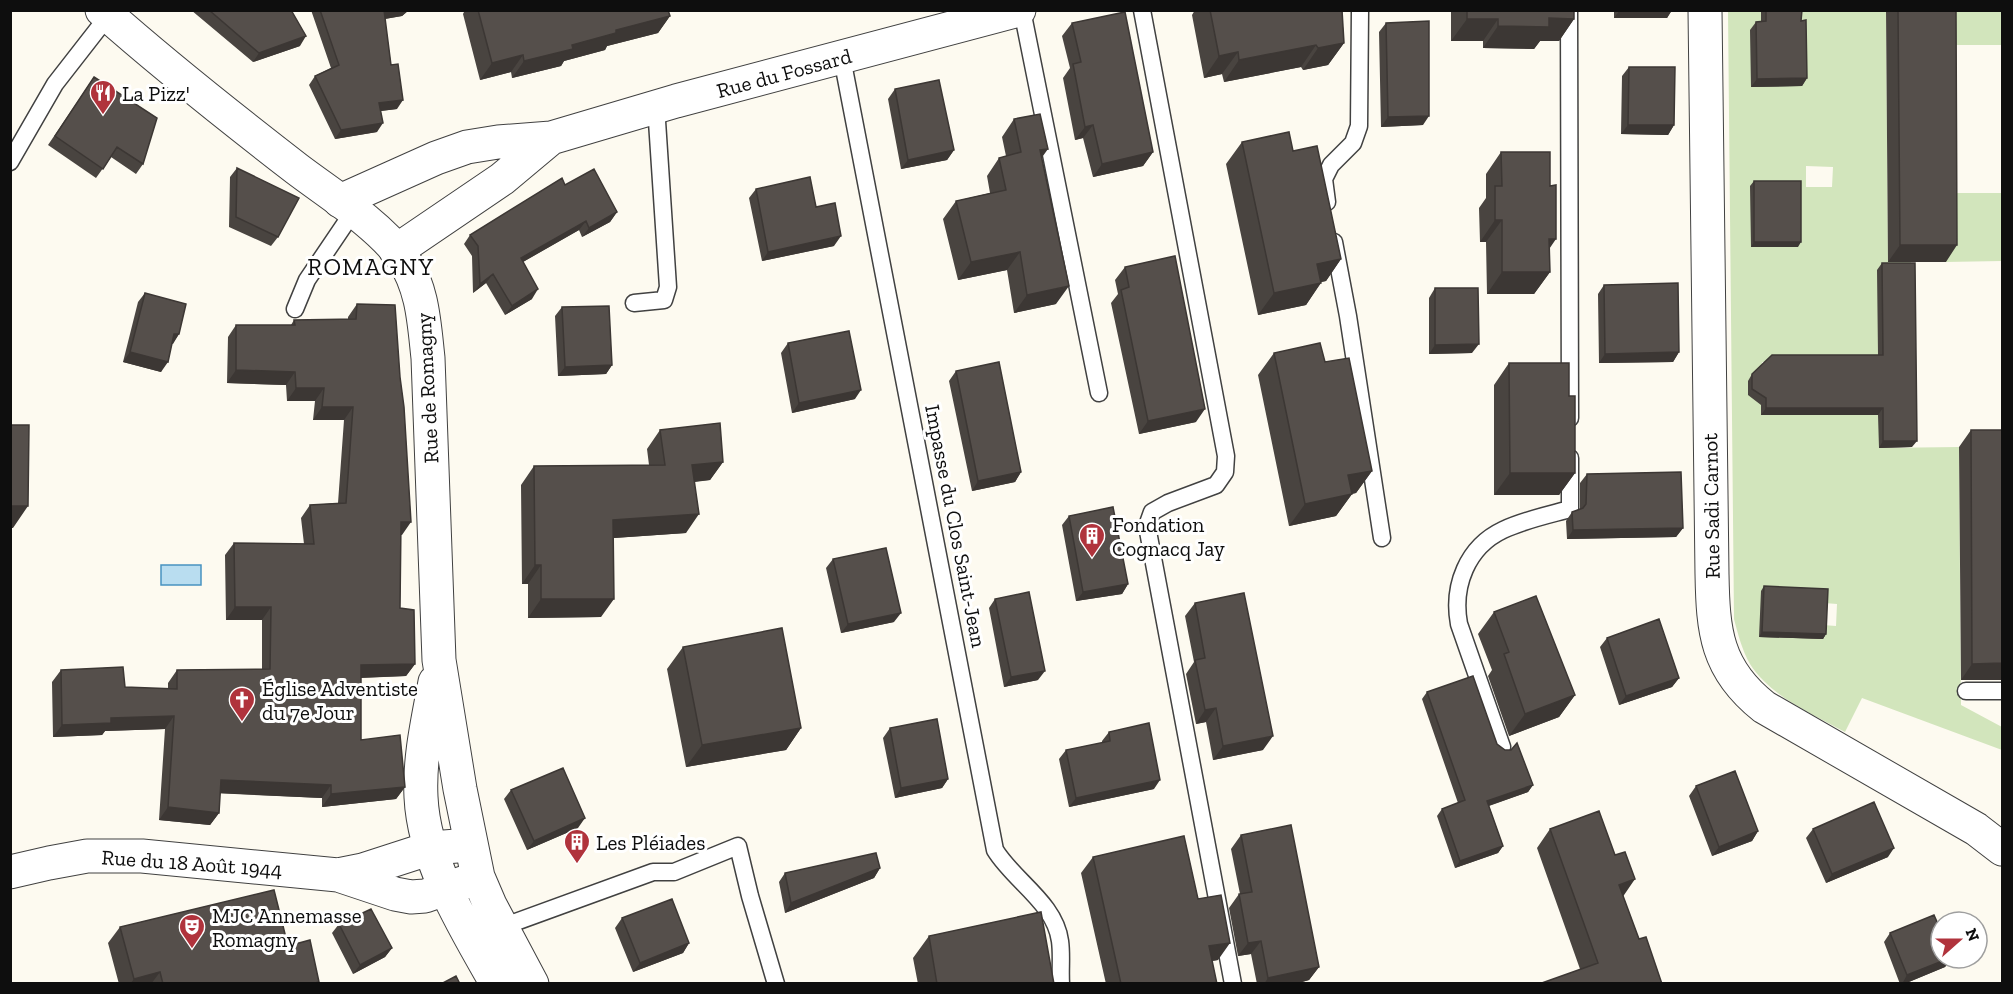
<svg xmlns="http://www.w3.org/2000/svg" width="2013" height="994" font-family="'Zilla Slab',serif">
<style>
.green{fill:#d2e5bc;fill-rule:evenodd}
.water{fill:#b9ddf0;stroke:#4893c0;stroke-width:1.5}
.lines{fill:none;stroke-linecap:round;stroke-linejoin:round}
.service-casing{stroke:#414141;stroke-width:19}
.minor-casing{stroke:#414141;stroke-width:35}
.tertiary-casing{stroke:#414141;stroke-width:35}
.service{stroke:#fff;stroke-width:16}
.minor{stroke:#fff;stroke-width:33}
.tertiary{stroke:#fff;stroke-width:33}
.wall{fill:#494440}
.shaded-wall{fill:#3c3734}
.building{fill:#554f4b;stroke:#3c3734;stroke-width:1.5}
.labels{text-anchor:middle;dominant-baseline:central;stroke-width:6;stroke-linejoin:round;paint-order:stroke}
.street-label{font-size:21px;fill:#0e0e0e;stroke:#fff}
.poi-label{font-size:21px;fill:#0e0e0e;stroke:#fff;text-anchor:start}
.quarter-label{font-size:24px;letter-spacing:1.5px;fill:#0e0e0e;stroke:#fff}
</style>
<rect width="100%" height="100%" fill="#fdfaf0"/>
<path class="green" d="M1728,11H1886L1888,262H1911V270L1879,448L1959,447L1961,705L2002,727V750L1862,698L1845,732C1813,714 1771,697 1750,664C1742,650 1738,634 1734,619ZM1806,166L1833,167L1832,187H1806ZM1762,362H1837L1761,373ZM1824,603L1837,604L1836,626L1823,625Z
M1944,11H2002V45H1944Z
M1945,193H2002V261L1945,262Z"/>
<path class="water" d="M161,565H201V585H161Z"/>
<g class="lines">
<defs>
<path id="service" d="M1022,10L1099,393
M1142,10L1226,456L1225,472L1216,485L1168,503L1152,512L1147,526L1233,984
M1569,10L1570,418
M842,58L995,850C1014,881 1055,903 1060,941C1062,955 1060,970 1061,984
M10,162L55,84L108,16
M1327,202L1324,179L1331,165L1353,143L1359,126L1360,10
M1334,242L1348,316L1382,538
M634,303L664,300L668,287L656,106
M295,309L307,280L353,212
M1966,691H2002
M1502,747L1459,624C1452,586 1467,547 1503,530C1524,520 1548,515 1570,509V458
M502,927L653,872H674L738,846L750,896L776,984"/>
<path id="minor" d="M1705,10L1712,574C1713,631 1716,669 1764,707L1976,829L2002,849
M340,201L436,158L467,147L498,142L551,138L676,101L1019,10
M396,251L502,179L551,138
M10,872L49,863L87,856H142L338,875L395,894L411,897L425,896L474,879
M338,875L363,870L431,848L470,845"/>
<path id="tertiary" d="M102,10C165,66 231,118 297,169C330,194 378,224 402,257C423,289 424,322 428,358L439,660L460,789L478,877L490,905L532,984
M435,682C428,720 419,758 421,797C424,862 465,928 497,984"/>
</defs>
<use href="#service" class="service-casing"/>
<use href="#minor" class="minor-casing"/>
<use href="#tertiary" class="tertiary-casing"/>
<use href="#service" class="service"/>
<use href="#minor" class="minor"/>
<use href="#tertiary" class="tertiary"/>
</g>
<path class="wall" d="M191,10H291L300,46L253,62Z
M311,10H409L402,16L385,19L397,109L380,111L377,132L335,139L309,85L315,76L331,68Z
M465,10H668L670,16L658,33L607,46L605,50L564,61L561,66L512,78L511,72L480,80L463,14Z
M1195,10H1342L1344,43L1328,65L1303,70L1301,67L1224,82L1222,74L1204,78L1192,15Z
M1451,10H1574V19L1559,41H1540L1534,49L1483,48V41H1451Z
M1614,10H1672L1667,18H1614Z
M1761,10H1802L1801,21L1807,78L1802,86L1751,87L1750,30L1756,22H1761Z
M1886,10H1956L1946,262H1888Z
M1072,23L1153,152L1143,166L1093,177L1083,138L1075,140L1063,78L1070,68L1062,36Z
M1386,23L1423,125L1381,127L1379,32Z
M1629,67L1674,125L1668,135L1621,134L1622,76Z
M94,77L143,164L136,174L111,157L96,178L48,145Z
M895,89L954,150L947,160L901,169L888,99Z
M1014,119L1041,157L1056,304L1014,313L1007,270L958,280L943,219L956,201L990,193L987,176L999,158L1006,156L1002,137Z
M1242,142L1293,151L1341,259L1326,281L1321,282L1306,305L1258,315L1226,164Z
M1501,152L1549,248L1550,272L1534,294H1487L1486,242H1480L1479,208L1486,198V174Z
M237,168L278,237L271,246L229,227L230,177Z
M1754,181L1798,247H1751L1750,186Z
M565,185L617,212L610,222L582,237L579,230L523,262L532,299L505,315L486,283L473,293L472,256L464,244L470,235Z
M756,189L816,207L834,246L762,261L749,198Z
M1882,263L1912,447L1879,448L1878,415H1761V405L1748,395V381L1752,374L1878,355L1877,270Z
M1125,267L1196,422L1139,434L1111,303L1118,294L1115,280Z
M1604,285L1679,352L1673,362L1599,363L1598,294Z
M1435,288L1472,353L1429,354V298Z
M145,293L179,334L172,344L161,372L123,362L138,302Z
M357,304L402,535H401L400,608L415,664L406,676L361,678V740L405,787L396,799L322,807V798L220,793L219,813L210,825L159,820L165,729L105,731L102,735L53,737L52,682L61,670L125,687L168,689V683L177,670L262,669V620H226L225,555L234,543L304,544L301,518L310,505L338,503L344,420H313L315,401H287L286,385L227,383L228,337L236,325H291L294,320L348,319V317Z
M562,307L612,365L606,374L558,376L555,316Z
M788,343L855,399L792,413L781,353Z
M1274,353L1325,362L1372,471L1356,493L1352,494L1336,516L1289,526L1258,375Z
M1509,363L1569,396L1575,473L1559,495H1494V385Z
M956,371L1021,472L1015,482L972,491L949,381Z
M660,430L723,462L710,480L695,482L686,533L613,538L601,617L528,618V584H522L521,485L534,466L649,465L647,449Z
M1971,430L2002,680H1961L1959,447Z
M1587,474L1683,528L1676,537L1567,539L1566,521L1572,512L1580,509V483Z
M1069,516L1128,584L1122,594L1076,601L1062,525Z
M833,559L894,622L841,633L826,568Z
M1764,586L1826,634L1823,639L1759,637L1761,591Z
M995,599L1038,680L1004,687L989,608Z
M1195,603L1263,750L1213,760L1206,722L1196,724L1186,674L1194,662L1185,616Z
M1494,612L1575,695L1559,717L1509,736L1488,676L1492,670L1478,634Z
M1607,638L1679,678L1672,687L1619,705L1600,647Z
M683,647L801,728L786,750L686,767L667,669Z
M1427,692L1497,744L1533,785L1528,792L1489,806L1503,846L1498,853L1455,868L1437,816L1442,809L1458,803L1422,699Z
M890,728L948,779L942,788L895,798L883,738Z
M1109,732L1154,789L1069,807L1059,759L1066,750L1102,743V741Z
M1696,786L1758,831L1752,841L1712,856L1689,796Z
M511,790L578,828L527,850L504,799Z
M1550,829L1623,896L1639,939L1662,984L1580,969L1537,848Z
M1813,829L1888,857L1826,883L1806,838Z
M1241,835L1319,967L1309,980L1295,984H1257L1251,954L1238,956L1229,908L1239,894H1240L1231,849Z
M1093,857L1198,899L1218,960L1212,961L1217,984H1106L1081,873Z
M880,868L874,878L785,913L779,882L785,873Z
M622,918L689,943L683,953L633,972L615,928Z
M339,924L392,948L385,957L353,974L332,933Z
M120,927L288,946L319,982L318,984H119L108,943Z
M1890,933L1952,958L1945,967L1904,984H1900L1884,942Z
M929,936L1054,984H918L913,958Z"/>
<path class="shaded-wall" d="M389,10H409L402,16L378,20L384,11Z
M1620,10H1672L1667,18H1614Z
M670,16L658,33L607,46L605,50L564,61L561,66L512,78L524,61L616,30Z
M1549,18L1574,19L1559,41H1540L1534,49L1483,48L1498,26Z
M1467,19H1498L1483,41H1451Z
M306,36L300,46L253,62L259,53Z
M1344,43L1328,65L1303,70L1318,48Z
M1316,45L1301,67L1224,82L1239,60Z
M1238,52L1222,74L1204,78L1219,56Z
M523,55L511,72L480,80L492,63Z
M1807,78L1802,86L1751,87L1757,79Z
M403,100L397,109L373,112L379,103Z
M1429,116L1423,125L1381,127L1388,117Z
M383,123L377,132L335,139L341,130Z
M1093,125L1083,138L1075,140L1085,127Z
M1628,125H1674L1668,135L1621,134Z
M1048,149L1035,167L1040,150Z
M954,150L947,160L901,169L908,160Z
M1153,152L1143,166L1093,177L1102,164Z
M617,212L610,222L582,237L589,228Z
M1495,220H1502L1486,242H1480Z
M586,221L579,230L514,267L521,258Z
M841,236L834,246L762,261L768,252Z
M1549,239H1556L1541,261Z
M1754,242H1801L1798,247H1751Z
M1900,245H1957L1946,262H1888Z
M1020,252L1007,270L958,280L971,262Z
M1341,259L1326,281L1302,286L1317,264Z
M1502,272H1550L1534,294H1487Z
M493,274L486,283L473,293L480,284Z
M1321,283L1306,305L1258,315L1274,293Z
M1069,286L1056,304L1014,313L1027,295Z
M538,289L532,299L505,315L512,306Z
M174,334H179L173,344L168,343Z
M1479,344L1472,353L1429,354L1435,345Z
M130,352L168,362L161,372L123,362Z
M1679,352L1673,362L1599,363L1605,354Z
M612,365L606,374L558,376L565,367Z
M236,370L295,372L286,385L227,383Z
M296,388H324L315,401H287Z
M861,390L855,399L792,413L799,403Z
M322,407H353L344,420H313Z
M1766,408H1883L1878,415H1761Z
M1205,409L1196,422L1139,434L1148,421Z
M1883,441H1917L1912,447L1879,448Z
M723,462L710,480L679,483L692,465Z
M1372,471L1356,493L1332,497L1348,475Z
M1021,472L1015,482L972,491L978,481Z
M1510,473H1575L1559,495H1494Z
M1352,494L1336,516L1289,526L1305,504Z
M10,506H28L13,528H10Z
M699,514L686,533L600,539L613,520Z
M401,522H411L402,535H392Z
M1683,528L1676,537L1567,539L1573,530Z
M535,565H541L528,584H522Z
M1128,584L1122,594L1076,601L1083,592Z
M541,599H614L601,617L528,618Z
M235,607H271L262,620H226Z
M901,613L894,622L841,633L848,624Z
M1762,632L1826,634L1823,639L1759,637Z
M2002,663V680H1961L1972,664Z
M415,664L406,676L353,678L361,665Z
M1045,671L1038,680L1004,687L1011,677Z
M1679,678L1672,687L1619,705L1626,696Z
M1575,695L1559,717L1509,736L1525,714Z
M1216,708L1206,722L1196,724L1205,710Z
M174,716L165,729L105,731L102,735L53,737L62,725L111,718Z
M801,728L786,750L686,767L702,745Z
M1273,736L1263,750L1213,760L1223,746Z
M948,779L942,788L895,798L901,788Z
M221,780L331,785L322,798L213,793Z
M1160,780L1154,789L1069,807L1076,798Z
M1533,785L1528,792L1482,808L1487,801Z
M405,787L396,799L322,807L331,794Z
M168,807L219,813L210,825L159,820Z
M585,818L578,828L527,850L534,841Z
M1758,831L1752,841L1712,856L1719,847Z
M1503,846L1498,853L1455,868L1460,861Z
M1894,848L1888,857L1826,883L1832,874Z
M880,868L874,878L785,913L791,903Z
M1635,879L1622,898L1619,885Z
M1261,941L1251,954L1238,956L1248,943Z
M689,943L683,953L633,972L640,963Z
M1230,943L1218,960L1197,963L1209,946Z
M392,948L385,957L353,974L360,965Z
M1952,958L1945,967L1904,984H1902L1907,975Z
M1319,967L1309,980L1295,984H1264L1268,978Z
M160,972L151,984H130L134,979Z"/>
<path class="building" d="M209,10H291L306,36L259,53Z
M320,10H384L391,65L398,64L403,100L379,103L383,123L341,130L315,76L339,65Z
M478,10H668L670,16L616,30V33L572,45L573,49L524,61L523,55L492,63Z
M1210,10H1342L1344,43L1318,48L1316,45L1239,60L1238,52L1219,56Z
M1467,10H1574V19L1549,18V27L1498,26V19H1467Z
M1766,10H1802L1801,21L1806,20L1807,78L1757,79L1756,22L1766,21Z
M1898,10H1956L1957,245H1900Z
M1125,12L1153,152L1102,164L1093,125L1085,127L1073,64L1081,62L1072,23Z
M1429,21V116L1388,117L1386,23Z
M1629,67H1675L1674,125H1628Z
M94,77L157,118L143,164L117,147L103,169L55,136Z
M939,80L954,150L908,160L895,89Z
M1040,114L1048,149L1040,150L1069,286L1027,295L1020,252L971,262L956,201L1006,190L999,158L1021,152L1014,119Z
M1289,132L1293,151L1317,146L1341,259L1317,264L1321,283L1274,293L1242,142Z
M1501,152H1550V186L1556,185V239H1549L1550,272H1502V220H1495V186H1502Z
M237,168L299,198L278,237L236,217Z
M594,169L617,212L589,228L586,221L521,258L538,289L512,306L493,274L480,284L478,246L470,235L562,178L565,185Z
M810,177L816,207L835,203L841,236L768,252L756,189Z
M1754,181H1801V242H1754Z
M1175,256L1205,409L1148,421L1121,290L1129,287L1125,267Z
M1882,263H1915L1917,441H1883V408H1766V398L1752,389V374L1772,355H1883Z
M1678,283L1679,352L1605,354L1604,285Z
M1435,288H1478L1479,344L1435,345Z
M145,293L186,304L179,334H174L168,362L130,352Z
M357,304L395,305L400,377L404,407L411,522H401L400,608L414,610L415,664L361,665V740L400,735L405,787L331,794V785L221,780L219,813L168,807L174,716L111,718V723L62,725L61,670L123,667L125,687L177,689V670L270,669L271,607H235L234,543L314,544L310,505L346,503L353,407H322L324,388H296L295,372L236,370V325H295L294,320L356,319Z
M609,306L612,365L565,367L562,307Z
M849,331L861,390L799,403L788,343Z
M1320,343L1325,362L1349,358L1372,471L1348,475L1352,494L1305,504L1274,353Z
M999,362L1021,472L978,481L956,371Z
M1509,363H1569V396H1575V473H1510Z
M720,423L723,462L692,465L699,514L613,520L614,599H541V565H535L534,466L665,465L660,430Z
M10,425H29L28,506H10Z
M1971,430H2002V663L1972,664Z
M1681,472L1683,528L1573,530L1572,512L1583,508L1586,504L1587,474Z
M1113,507L1128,584L1083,592L1069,516Z
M886,548L901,613L848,624L833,559Z
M1764,586L1828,589L1826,634L1762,632Z
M1029,592L1045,671L1011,677L995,599Z
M1244,593L1273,736L1223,746L1216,708L1205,710L1195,660L1205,658L1195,603Z
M1536,596L1575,695L1525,714L1504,654L1509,652L1494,612Z
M1659,619L1679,678L1626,696L1607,638Z
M782,628L801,728L702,745L683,647Z
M1473,676L1497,744L1505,750H1511L1517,743L1533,785L1487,801L1503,846L1460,861L1442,809L1465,800L1427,692Z
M937,719L948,779L901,788L890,728Z
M1149,723L1160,780L1076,798L1066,750L1110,741L1109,732Z
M563,768L585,818L534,841L511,790Z
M1735,771L1758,831L1719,847L1696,786Z
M1874,802L1894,848L1832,874L1813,829Z
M1599,811L1615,855L1625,852L1635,879L1619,885L1639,939L1646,937L1662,984H1539L1598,963L1550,829Z
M1291,825L1319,967L1268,978L1261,941L1248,943L1239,894L1252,892L1241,835Z
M1184,836L1198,899L1221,895L1230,943L1209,946L1217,984H1121L1093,857Z
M876,853L880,868L791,903L785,873Z
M274,890L288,946L310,940L319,982L311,984H163L160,972L134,979L120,927Z
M672,899L689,943L640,963L622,918Z
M371,909L392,948L360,965L339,924Z
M1041,912L1054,984H937L929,936Z
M1934,915L1941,931V958H1950L1907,975L1890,933Z
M456,976L460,984H441Z"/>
<defs>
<symbol id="restaurant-pin" viewBox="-11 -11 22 30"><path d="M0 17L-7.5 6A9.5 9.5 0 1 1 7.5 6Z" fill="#b0333c" stroke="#fff"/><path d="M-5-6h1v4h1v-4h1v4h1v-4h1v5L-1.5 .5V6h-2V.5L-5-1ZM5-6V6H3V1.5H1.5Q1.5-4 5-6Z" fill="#fff"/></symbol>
<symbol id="building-pin" viewBox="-11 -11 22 30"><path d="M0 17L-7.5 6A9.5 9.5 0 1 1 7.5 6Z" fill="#b0333c" stroke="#fff"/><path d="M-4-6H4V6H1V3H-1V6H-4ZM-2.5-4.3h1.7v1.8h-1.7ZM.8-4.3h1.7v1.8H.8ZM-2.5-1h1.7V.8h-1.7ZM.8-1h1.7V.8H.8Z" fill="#fff"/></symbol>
<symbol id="church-pin" viewBox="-11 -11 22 30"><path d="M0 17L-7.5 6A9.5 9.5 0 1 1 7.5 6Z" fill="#b0333c" stroke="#fff"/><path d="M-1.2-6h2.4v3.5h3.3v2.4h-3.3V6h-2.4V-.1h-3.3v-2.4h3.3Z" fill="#fff"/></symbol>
<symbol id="theatre-pin" viewBox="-11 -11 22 30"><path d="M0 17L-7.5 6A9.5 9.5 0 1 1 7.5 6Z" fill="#b0333c" stroke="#fff"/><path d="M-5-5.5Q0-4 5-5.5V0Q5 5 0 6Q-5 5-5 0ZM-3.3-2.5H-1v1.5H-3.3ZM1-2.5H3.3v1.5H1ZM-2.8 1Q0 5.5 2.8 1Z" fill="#fff"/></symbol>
</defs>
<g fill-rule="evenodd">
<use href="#restaurant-pin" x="88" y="78" width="30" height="40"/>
<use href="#building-pin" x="1077" y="521" width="30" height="40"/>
<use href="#church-pin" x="227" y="685" width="30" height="40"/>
<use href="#building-pin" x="562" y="827" width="30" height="40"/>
<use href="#theatre-pin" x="177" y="912" width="30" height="40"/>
</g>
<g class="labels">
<g class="street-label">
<text transform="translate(784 73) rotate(-15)">Rue du Fossard</text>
<text transform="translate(427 388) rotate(-93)">Rue de Romagny</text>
<text transform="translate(1711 506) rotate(-91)">Rue Sadi Carnot</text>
<text transform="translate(956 526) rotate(79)">Impasse du Clos Saint-Jean</text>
<text transform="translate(192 863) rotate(4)">Rue du 18 Août 1944</text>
</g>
<g class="poi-label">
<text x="122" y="93">La Pizz'</text>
<text x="1112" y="524">Fondation<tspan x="1112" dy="24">Cognacq Jay</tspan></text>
<text x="262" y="688">Église Adventiste<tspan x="262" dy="24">du 7e Jour</tspan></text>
<text x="596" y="842">Les Pléiades</text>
<text x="212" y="915">MJC Annemasse<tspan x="212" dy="24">Romagny</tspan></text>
</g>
<g class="quarter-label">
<text x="371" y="266">ROMAGNY</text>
</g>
</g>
<rect width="2013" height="994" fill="none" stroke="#0e0e0e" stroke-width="24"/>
<g transform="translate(1959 940) rotate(69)"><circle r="28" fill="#ffffff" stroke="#9f9f9f" stroke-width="1.5"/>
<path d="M0-4.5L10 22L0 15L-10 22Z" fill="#b0333c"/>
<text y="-9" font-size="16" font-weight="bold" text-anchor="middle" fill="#0e0e0e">N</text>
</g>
</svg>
